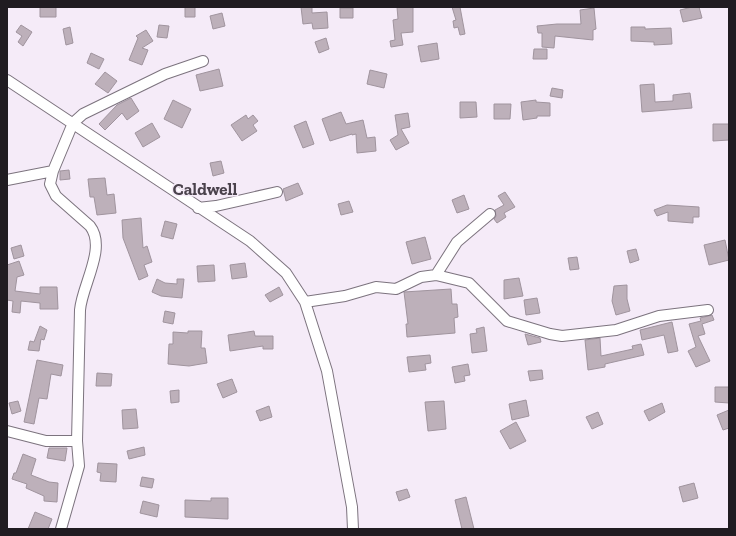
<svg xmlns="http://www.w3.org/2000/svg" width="736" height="536" font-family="'Zilla Slab',serif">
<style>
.building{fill:#bdb0ba;stroke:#a0949e}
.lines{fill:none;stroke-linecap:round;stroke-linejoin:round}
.street-casing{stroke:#7c737e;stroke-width:12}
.street{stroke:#fff;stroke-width:10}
.labels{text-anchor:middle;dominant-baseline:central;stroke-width:3;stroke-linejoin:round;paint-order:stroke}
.district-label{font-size:17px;font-weight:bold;fill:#4a424c;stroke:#f5ebf8}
</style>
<rect width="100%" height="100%" fill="#f5ebf8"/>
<path class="building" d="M40,7H56V17H40Z
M185,7H195V17H185Z
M301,7H312V13L327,12L328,28L313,29L312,23L303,24Z
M397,7H413V32L401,33L403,45L391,47L390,41L395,40L393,20L398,19Z
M452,7H460L465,34L460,35L458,27L454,28L453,21L456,20Z
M692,7H699L702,18L683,22L680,10Z
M340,8H353V18H340Z
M594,8L596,29L593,30V40L555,36L554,48L542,47V33H538L537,26L557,24H581L580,10Z
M222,13L225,26L213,29L210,16Z
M21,25L32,32L23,46L18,42L22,36L16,32Z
M159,25L169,26L167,38L157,37Z
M70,27L73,43L66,45L63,29Z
M631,27H645V29L671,28L672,44L654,45V42L631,41Z
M146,30L153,41L142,48L148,50L142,65L129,60L138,38L136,36Z
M326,38L329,49L319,53L315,42Z
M437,43L439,59L421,62L418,46Z
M534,49H547V59H533Z
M91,53L104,59L99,69L87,63Z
M219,69L223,86L200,91L196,75Z
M370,70L387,74L384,88L367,84Z
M105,72L117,81L108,93L95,84Z
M654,84L655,102L673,101V95L690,93L692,108L642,112L640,85Z
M552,88L563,90L562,98L550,96Z
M131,98L139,111L127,120L122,113L105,130L99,124L117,105Z
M173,100L191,109L182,128L164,119Z
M536,100V102L550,103V116H537V118L523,120L521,102Z
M460,102H476L477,117L460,118Z
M494,104H511L510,119H494Z
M341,112L346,124L363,120L367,138L375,137L376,151L357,153L356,134L352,135V134L330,141L322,119Z
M408,113L410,127L401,129L409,143L396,150L390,140L398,135L395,115Z
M246,115L248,119L253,115L258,121L253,125L257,131L242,141L231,125Z
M306,121L314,144L303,148L294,126Z
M152,123L160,137L143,147L135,133Z
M713,124H729V140L713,141Z
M221,161L224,173L213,176L210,163Z
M69,170L70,179L60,180V171Z
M105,178L107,195L114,194L116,213L97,215L94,197H90L88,179Z
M298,183L303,194L286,201L283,189Z
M505,192L515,207L504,213L506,217L497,223L494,219L496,216L495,210L504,205L498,196Z
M464,195L469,209L457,213L452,200Z
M349,201L353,212L341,215L338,204Z
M667,205L699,207V217H693V223L668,221V212L657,216L654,210Z
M141,218L143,248L147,246L152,262L144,265L148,276L139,280L123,238L122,220Z
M165,221L177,224L173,239L161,236Z
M425,237L431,259L412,264L406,242Z
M725,240L729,260L709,265L704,245Z
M21,245L24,256L14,259L11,248Z
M636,249L639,260L630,263L627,251Z
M577,257L579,269L570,270L568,258Z
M19,261L24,275L17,277L15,291L40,294V287H57L58,309H40V303L21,301L20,313L12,312L13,301L7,300V265Z
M245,263L247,277L232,279L230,265Z
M214,265L215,281L198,282L197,266Z
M519,278L523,296L504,299V280Z
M157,279L165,283L177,284V279H184L182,298L161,296L152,292Z
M627,285V299L630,311L616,315L612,301L614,286Z
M279,287L283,295L270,302L265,295Z
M451,289L452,304H457L458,317L454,318L455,333L407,337L406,324H408L404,292Z
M537,298L540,313L526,315L524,300Z
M165,311L175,313L173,324L163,322Z
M712,315L714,320L702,324L705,334L698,336L710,361L696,367L688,351L696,347L689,324L701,321L700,318Z
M672,322L678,351L668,353L664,335L642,340L640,330Z
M40,326L47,330L44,340L41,339L39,351L28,350L30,341L34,342Z
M484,327L487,351L472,353L470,334L477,333L476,329Z
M188,331H202L201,348H205L207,363L189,366L168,364L169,344H173V332L188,333Z
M254,331L255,336H273V349H263V346L230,351L228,335Z
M525,334L540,338L541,342L528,345Z
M600,338L601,356L633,349L632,346L641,344L644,355L605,364V367L588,370L585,340Z
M430,355L431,363L425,364L426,370L409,372L407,357Z
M37,360L63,365L61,376L51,374L47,399L39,398L34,424L24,422Z
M468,364L470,375L464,376L465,381L455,383L452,367Z
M542,370L543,379L530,381L528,371Z
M97,373L112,374L111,386H96Z
M232,379L237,392L223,398L217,384Z
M715,387H729V403L715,402Z
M179,390V402L171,403L170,391Z
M526,400L529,416L512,420L509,404Z
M18,401L21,411L12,414L9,403Z
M444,401L446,429L428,431L425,402Z
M662,403L665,412L649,421L644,411Z
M269,406L272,417L260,421L256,411Z
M136,409L138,428L123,429L122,410Z
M729,410V428L723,430L717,415Z
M598,412L603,424L592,429L586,417Z
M516,422L526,441L510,449L500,431Z
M144,447L145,455L129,459L127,451Z
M49,448H67L65,461L47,458Z
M23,454L36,459L31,475L49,482L58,483L57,502L44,501V496L26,488L27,484L12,479L14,473H16Z
M98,463L117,464L116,482L100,481L101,473L97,472Z
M142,477L154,479L152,488L140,486Z
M694,483L698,498L683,502L679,487Z
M407,489L410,497L399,501L396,492Z
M466,497L474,529H462L455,500Z
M211,498H228V519L185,517V500L211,501Z
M143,501L159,505L157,517L140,513Z
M35,512L52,519L48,529H28Z"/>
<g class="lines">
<defs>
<path id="street" d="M7,80L250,241L286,273L305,302L327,371L352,507L353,529
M7,180L53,171
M198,208L216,206L277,192
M436,275L457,242L490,214
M305,302L345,296L376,287L396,289L421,277L436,275L469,283L507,321L550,334L562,336L616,330L659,316L708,310
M7,431L46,441H77
M61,529L79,466L77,441L80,310C82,285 107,248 90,226L56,196L50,184L53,171L73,123L83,114L165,74L203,61"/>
</defs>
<use href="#street" class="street-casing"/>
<use href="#street" class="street"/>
</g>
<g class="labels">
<g class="district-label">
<text x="205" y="189">Caldwell</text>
</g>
</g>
<rect width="736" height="536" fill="none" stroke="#201c21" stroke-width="16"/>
</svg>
